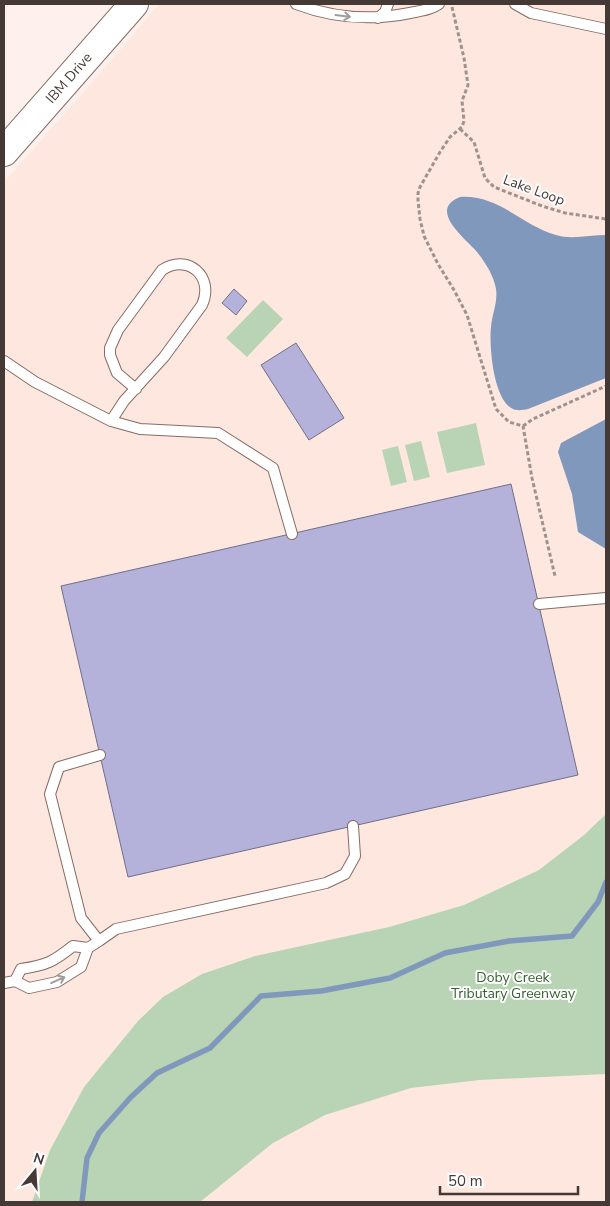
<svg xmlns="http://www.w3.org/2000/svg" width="610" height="1206" font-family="'Nunito Sans',sans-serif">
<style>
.built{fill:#fee7df}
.green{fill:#b8d4b4}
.water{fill:#8098bb}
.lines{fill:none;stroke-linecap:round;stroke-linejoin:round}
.stream{stroke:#8098bb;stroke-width:5.5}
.building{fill:#b4b1db;stroke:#716f87}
.lane-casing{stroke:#866c63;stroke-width:12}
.secondary-casing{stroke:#866c63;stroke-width:30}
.path{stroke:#9f928e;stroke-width:3;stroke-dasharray:4 2.5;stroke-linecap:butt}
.lane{stroke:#fff;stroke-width:10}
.secondary{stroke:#fff;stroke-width:28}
.oneway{stroke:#a29c9a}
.labels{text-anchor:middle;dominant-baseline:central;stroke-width:4;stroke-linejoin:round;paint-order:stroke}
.street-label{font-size:14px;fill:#453935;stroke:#fff}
.park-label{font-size:14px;fill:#366131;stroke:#fff}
</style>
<rect width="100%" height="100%" fill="#fef1ed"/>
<path class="built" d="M159,4H606V814L584,835L539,870L464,905L389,927L255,956L202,974L84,1087L50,1150L32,1202H4V182L91,84Z
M606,1074V1202H200L273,1143L325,1115L411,1088L480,1080Z"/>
<path class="green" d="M263,300L283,319L247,357L226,338Z
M476,423L485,465L447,473L437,432Z
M421,441L430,477L414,481L405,445Z
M398,446L407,482L391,486L382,450Z
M606,814V1074L480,1080L411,1088L325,1115L273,1143L200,1202H32L50,1150L84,1087L138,1021L163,997L202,974L255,956L389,927L464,905L539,870L584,835Z"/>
<path class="water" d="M460,197C498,194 523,226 556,235C571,240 590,235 606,235V378L528,409C523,410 517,411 513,409C493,400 489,345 491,327C492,314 498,302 496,289C494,276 485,262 477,252C466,239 427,210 460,197Z
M606,419V549L578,532L572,494L558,452L561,443Z"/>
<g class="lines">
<path class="stream" d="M82,1202L87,1158L99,1133L131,1097L157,1073L210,1048L261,996L321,991L390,978L445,953L509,941L572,936L598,902L606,882"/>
</g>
<path class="building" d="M234,289L247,301L236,315L222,303Z
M296,343L344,418L309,440L261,365Z
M511,484L578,775L128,877L61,586Z"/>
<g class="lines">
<defs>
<path id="lane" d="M296,4C333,18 371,21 410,13C420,11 431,10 439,4
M515,4L531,13L606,29
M378,18L385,12L388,4
M4,361L35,382L111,421L124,401L164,357L202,305C215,276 187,253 162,270L118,330L110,348V355L117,373L136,389
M111,421L140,429L218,433L273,468L292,534
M539,604L606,598
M99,941L116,929L326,883L345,874L355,856L353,826
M15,981L21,969C47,965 53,962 73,946L88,948
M4,983L15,981L29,988L57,982L81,967L88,948L99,941L81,918L50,794L59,767L100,755"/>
<path id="secondary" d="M4,152L134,4"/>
</defs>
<use href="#lane" class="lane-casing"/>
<use href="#secondary" class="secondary-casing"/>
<path class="path" d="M452,7L464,58L468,85L462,101L464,121L462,127L450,137L440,152L420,187L418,193V200L420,219L424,236L438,264L454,290L467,315L496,409L509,422L523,426L532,478L555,576
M460,129L474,142L485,178L494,187L542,206L565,213L606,219
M523,426L533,419L606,386"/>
<use href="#lane" class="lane"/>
<use href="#secondary" class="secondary"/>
</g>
<defs><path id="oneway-shaft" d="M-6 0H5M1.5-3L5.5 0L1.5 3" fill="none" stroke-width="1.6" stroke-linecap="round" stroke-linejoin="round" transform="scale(1.25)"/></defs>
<g class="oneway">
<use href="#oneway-shaft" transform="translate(343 16) rotate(7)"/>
<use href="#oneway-shaft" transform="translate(58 980) rotate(-24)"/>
</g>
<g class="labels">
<g class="street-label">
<text transform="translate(69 78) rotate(-49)">IBM Drive</text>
<text transform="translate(534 190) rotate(20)">Lake Loop</text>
</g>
<g class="park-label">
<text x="513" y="977">Doby Creek<tspan x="513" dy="16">Tributary Greenway</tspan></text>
</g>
</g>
<rect width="610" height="1206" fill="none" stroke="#453935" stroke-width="10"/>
<g transform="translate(35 1171) rotate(18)" stroke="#ffffff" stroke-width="4" paint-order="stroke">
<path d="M0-4L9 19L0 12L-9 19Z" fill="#453935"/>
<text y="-8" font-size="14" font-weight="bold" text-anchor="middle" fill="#453935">N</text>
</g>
<path d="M440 1186v8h138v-8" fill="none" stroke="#453935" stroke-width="2.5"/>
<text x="448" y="1186" font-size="15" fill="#453935" stroke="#ffffff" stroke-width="4" paint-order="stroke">50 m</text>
</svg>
